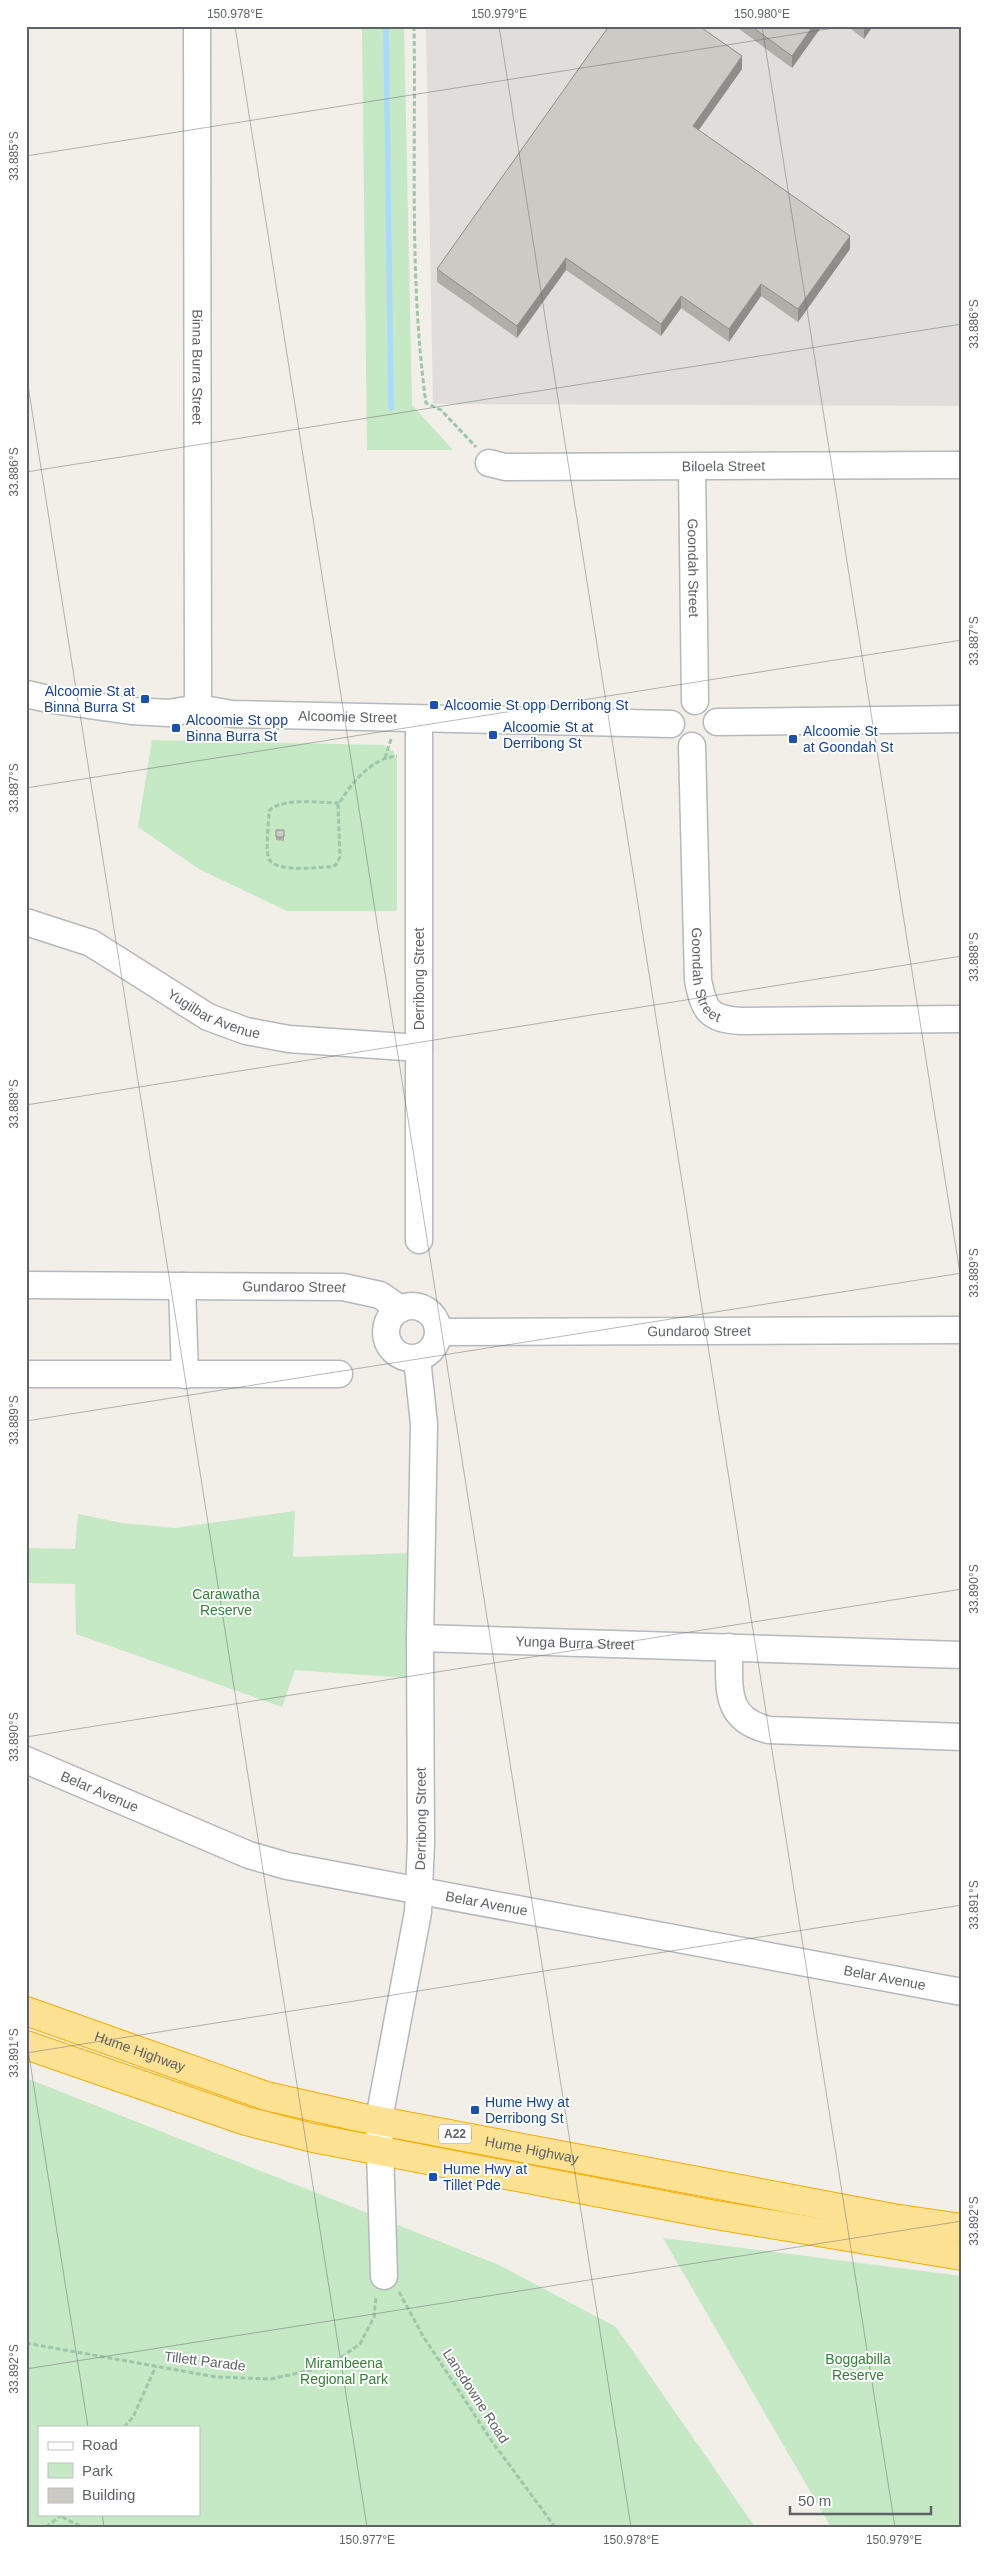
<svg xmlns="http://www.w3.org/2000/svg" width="988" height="2553" font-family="Helvetica,sans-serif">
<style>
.industrial{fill:#e0deda}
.green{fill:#c5e8c5;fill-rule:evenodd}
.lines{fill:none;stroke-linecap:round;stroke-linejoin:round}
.stream{stroke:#aadaff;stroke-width:5.5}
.minor-casing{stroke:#b5b8bc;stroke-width:29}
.highway-casing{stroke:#f9ab00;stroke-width:30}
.path{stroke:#9cc7a9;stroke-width:3;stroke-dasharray:5 2.5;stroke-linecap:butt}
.minor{stroke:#fff;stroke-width:26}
.highway{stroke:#fde293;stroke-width:28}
.wall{fill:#afaea9}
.shaded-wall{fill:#8f8d8a}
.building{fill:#cccac5;stroke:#8f8d8a}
.ticks{fill:none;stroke:#5f6368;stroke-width:1;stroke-opacity:0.45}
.transit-dot{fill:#1a4fb4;stroke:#fff;stroke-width:2}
.labels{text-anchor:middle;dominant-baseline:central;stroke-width:4;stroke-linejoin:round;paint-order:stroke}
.shield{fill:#fff;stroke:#8f9295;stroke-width:1}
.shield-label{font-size:12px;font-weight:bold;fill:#5f6368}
.street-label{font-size:14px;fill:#5f6368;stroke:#fff}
.transit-label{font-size:14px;fill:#164399;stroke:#fff;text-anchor:start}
.park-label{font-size:14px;fill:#348238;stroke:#fff}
.neatline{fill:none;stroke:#5f6368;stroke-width:2}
.ticks-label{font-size:12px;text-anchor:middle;fill:#5f6368}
</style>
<rect width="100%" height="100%" fill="#f1efe8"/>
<path class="industrial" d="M426,26H962V406L433,404Z"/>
<path class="green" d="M362,26H404L412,405L453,450H367Z
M152,740L383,745L393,751L397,759V911H287L199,869L138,827Z
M295,1511L293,1557L410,1553L407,1678L295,1670L282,1707L76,1634L75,1584L26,1583V1548L75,1549L78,1514L122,1523L175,1528Z
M26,2078L499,2265L616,2327L755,2527H26ZM39,2427H199V2514H39Z
M663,2238L962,2276V2527H831Z"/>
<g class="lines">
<path class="stream" d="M386,26L391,408"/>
<defs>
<g id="minor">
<path id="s1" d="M197,26L198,708"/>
<path id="s2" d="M489,463L505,467L958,465"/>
<path id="s3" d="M692,467L695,701"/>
<path id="s4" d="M26,694L53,700L131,711L169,713L198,708L232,714L671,724"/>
<path d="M717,722L962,719"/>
<path id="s5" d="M692,746L698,980C704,1010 708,1019 741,1021L962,1019"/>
<path id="s6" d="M26,922L91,943L208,1017L246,1031L289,1039L419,1048"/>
<path d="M419,1240V719"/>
<path id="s7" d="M26,1285L343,1287L380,1295L400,1309"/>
<path d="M182,1286L185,1375"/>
<circle cx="412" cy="1332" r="26"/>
<path id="s8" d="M438,1332L962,1330"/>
<path d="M26,1374H339"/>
<path id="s9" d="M420,1638L962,1655"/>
<path d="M729,1647C730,1686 722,1719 769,1730L962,1737"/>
<path id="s10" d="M26,1760L249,1855L287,1866L962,1992"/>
<path id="s11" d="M384,2276L379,2119L418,1912L421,1843L420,1638L424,1424L417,1358"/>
</g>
<g id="highway">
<path id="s12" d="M26,2011L266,2096L359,2117L893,2218L962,2228"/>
<path d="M26,2045L246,2121L313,2138L710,2214L962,2256"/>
</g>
</defs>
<use href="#minor" class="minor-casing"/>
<use href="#highway" class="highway-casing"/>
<path class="path" d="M414,26C416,151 409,280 426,403L441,410L476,447
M385,758L391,739
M339,803C321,803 281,797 269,811C269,823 265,850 269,859C276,873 316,867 330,867L336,865L340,857L338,805L340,802C352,782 372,758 397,756
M399,2292L423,2336L491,2440L555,2527
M26,2343L216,2377L271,2379L329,2366L360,2344L374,2317L376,2296
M124,2427L133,2417L156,2366
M62,2517L82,2527
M46,2527L63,2514"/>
<use href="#minor" class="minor"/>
<use href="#highway" class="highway"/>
</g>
<path class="wall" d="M735,26H822L792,68Z
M847,26H873L864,39Z
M742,69L699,130L850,249L798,322L761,296L729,342L681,308L661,336L566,270L517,338L437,282V269Z
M276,830H284V841L276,840Z"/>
<path class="shaded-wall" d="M813,26H822L792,68V56Z
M864,26H873L864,39Z
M742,56V69L693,138V126Z
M850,236V249L798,322V309Z
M566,258V270L517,338V326Z
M761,284V296L729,342V329Z
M681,296V308L661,336V324Z"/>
<path class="building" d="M609,26H699L742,56L693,126L850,236L798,309L761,284L729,329L681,296L661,324L566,258L517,326L437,269Z
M751,26H813L792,56Z
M276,830H284V837H276Z"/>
<path class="ticks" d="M235,26L631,2527M499,26L895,2527M762,26L962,1286M26,156L847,26M26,373L367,2527M26,472L962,324M26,788L962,640M26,1105L962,956M26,1421L962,1273M26,1737L962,1589M26,2037L88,2427M26,2053L962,1905M26,2369L962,2221M102,2514L104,2527"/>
<g class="transit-dot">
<rect x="140" y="694" width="10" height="10" rx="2.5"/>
<rect x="429" y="700" width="10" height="10" rx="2.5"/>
<rect x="171" y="723" width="10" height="10" rx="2.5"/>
<rect x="488" y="730" width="10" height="10" rx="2.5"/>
<rect x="788" y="734" width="10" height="10" rx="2.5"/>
<rect x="470" y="2105" width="10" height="10" rx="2.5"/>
<rect x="428" y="2172" width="10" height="10" rx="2.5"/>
</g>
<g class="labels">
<rect class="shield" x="439" y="2124.5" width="32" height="19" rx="4"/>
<g class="shield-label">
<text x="455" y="2134">A22</text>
</g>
<g class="street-label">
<text stroke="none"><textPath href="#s1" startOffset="341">Binna Burra Street</textPath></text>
<text stroke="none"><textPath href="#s2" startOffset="235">Biloela Street</textPath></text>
<text stroke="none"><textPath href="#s3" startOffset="101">Goondah Street</textPath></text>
<text stroke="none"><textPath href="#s4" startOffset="324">Alcoomie Street</textPath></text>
<text stroke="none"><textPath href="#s5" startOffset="231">Goondah Street</textPath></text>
<text transform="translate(419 979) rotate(-90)">Derribong Street</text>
<text stroke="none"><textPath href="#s6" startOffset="211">Yugilbar Avenue</textPath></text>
<text stroke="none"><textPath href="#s7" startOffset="268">Gundaroo Street</textPath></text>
<text stroke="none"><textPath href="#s8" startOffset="261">Gundaroo Street</textPath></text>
<text stroke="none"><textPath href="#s9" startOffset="155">Yunga Burra Street</textPath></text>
<text stroke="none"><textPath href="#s10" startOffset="80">Belar Avenue</textPath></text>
<text stroke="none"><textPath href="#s11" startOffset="461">Derribong Street</textPath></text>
<text stroke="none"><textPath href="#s10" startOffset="485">Belar Avenue</textPath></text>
<text stroke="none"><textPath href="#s10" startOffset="890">Belar Avenue</textPath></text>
<text stroke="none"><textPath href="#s12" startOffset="121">Hume Highway</textPath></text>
<text stroke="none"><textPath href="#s12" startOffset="526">Hume Highway</textPath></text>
<text transform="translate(205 2361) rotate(7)">Tillett Parade</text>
<text transform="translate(476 2396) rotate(57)">Lansdowne Road</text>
</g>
<g class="transit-label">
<text x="135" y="691" text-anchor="end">Alcoomie St at<tspan x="135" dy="16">Binna Burra St</tspan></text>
<text x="444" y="705">Alcoomie St opp Derribong St</text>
<text x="186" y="720">Alcoomie St opp<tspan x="186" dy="16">Binna Burra St</tspan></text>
<text x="503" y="727">Alcoomie St at<tspan x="503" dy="16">Derribong St</tspan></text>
<text x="803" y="731">Alcoomie St<tspan x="803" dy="16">at Goondah St</tspan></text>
<text x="485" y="2102">Hume Hwy at<tspan x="485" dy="16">Derribong St</tspan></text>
<text x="443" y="2169">Hume Hwy at<tspan x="443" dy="16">Tillet Pde</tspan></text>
</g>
<g class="park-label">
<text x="226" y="1594">Carawatha<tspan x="226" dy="16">Reserve</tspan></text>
<text x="858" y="2359">Boggabilla<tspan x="858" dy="16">Reserve</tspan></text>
<text x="344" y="2363">Mirambeena<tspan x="344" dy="16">Regional Park</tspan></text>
</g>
</g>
<rect width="988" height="2553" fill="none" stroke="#ffffff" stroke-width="55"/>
<rect x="38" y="2426" width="162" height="90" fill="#ffffff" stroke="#bfc1c3"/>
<rect x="48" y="2442" width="25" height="8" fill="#ffffff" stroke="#bfc1c3"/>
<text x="82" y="2450" font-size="15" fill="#5f6368">Road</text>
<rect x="48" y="2463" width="25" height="15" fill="#c5e8c5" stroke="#bfc1c3"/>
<text x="82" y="2476" font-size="15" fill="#5f6368">Park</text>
<rect x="48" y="2488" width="25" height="15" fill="#cccac5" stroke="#bfc1c3"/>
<text x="82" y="2500" font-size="15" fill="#5f6368">Building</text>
<path d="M790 2506v8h141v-8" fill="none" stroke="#5f6368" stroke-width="2.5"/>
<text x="798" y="2506" font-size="15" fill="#5f6368" stroke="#ffffff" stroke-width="4" paint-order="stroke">50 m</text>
<rect x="28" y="28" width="932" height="2498" class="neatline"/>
<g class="ticks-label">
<text x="235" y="18">150.978°E</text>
<text x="499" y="18">150.979°E</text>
<text x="762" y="18">150.980°E</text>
<text transform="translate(14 156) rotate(-90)" y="4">33.885°S</text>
<text transform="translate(974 324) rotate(-90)" y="4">33.886°S</text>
<text transform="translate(14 472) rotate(-90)" y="4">33.886°S</text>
<text transform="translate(974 641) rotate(-90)" y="4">33.887°S</text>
<text transform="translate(14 788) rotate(-90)" y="4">33.887°S</text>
<text transform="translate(974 957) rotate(-90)" y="4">33.888°S</text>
<text transform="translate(14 1104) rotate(-90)" y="4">33.888°S</text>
<text transform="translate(974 1273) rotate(-90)" y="4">33.889°S</text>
<text transform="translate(14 1420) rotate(-90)" y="4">33.889°S</text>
<text transform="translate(974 1589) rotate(-90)" y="4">33.890°S</text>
<text transform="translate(14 1737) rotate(-90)" y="4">33.890°S</text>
<text transform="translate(974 1905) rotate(-90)" y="4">33.891°S</text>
<text transform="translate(14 2053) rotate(-90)" y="4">33.891°S</text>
<text transform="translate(974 2221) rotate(-90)" y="4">33.892°S</text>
<text transform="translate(14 2369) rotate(-90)" y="4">33.892°S</text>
<text x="367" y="2544">150.977°E</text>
<text x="631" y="2544">150.978°E</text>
<text x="894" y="2544">150.979°E</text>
</g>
</svg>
